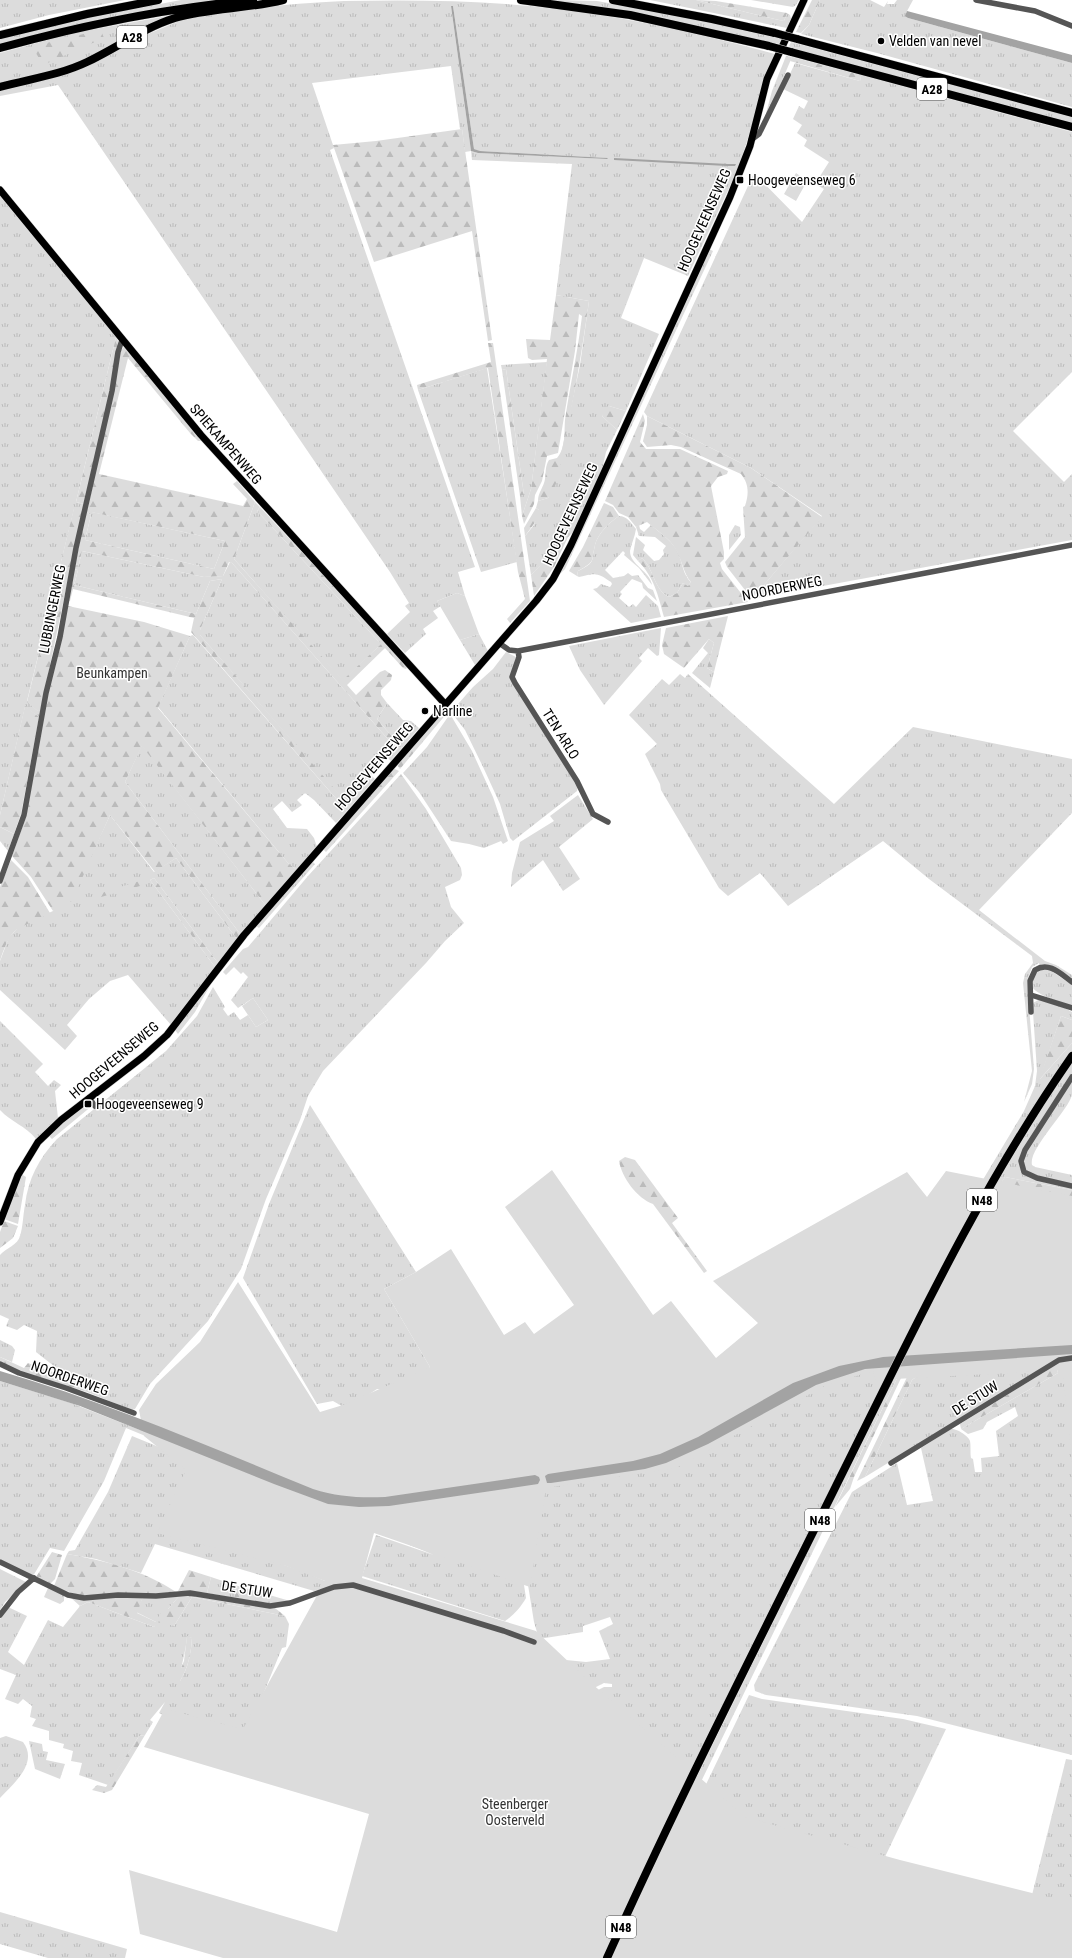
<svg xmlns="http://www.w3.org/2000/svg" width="1072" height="1958" font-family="'Roboto Condensed',sans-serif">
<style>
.grass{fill:url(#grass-tufts);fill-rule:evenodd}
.forest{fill:url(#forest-firs)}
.park{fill:#dcdcdc}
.water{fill:#a3a3a3}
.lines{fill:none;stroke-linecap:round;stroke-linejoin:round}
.major-casing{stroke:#dbdbdb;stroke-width:8}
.highway-casing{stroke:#dbdbdb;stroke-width:9}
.minor{stroke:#555;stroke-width:5.5}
.major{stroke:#000;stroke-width:7}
.highway{stroke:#000;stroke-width:8}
.highway-bridge-casing{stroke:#dbdbdb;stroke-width:9;stroke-linecap:butt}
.highway-bridge{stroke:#000;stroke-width:8}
.poi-dot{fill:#000;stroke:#fff;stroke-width:1.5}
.labels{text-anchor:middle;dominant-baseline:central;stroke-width:3;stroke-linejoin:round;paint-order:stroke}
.shield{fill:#fff;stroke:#4c4c4c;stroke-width:1}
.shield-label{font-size:13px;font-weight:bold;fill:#000}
.poi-label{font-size:14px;fill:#000;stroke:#fff;text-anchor:start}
.street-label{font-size:14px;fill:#000;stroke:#fff}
.park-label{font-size:14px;fill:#333;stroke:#fff}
</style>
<defs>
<pattern id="grass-tufts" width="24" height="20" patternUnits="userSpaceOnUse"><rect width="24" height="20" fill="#dcdcdc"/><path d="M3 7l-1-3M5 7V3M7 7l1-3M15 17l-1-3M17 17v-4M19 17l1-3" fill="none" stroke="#bbb"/></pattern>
<pattern id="forest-firs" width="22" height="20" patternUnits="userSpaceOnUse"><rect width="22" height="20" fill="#dcdcdc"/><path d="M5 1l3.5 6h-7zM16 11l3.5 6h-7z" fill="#bbb"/></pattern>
</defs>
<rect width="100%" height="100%" fill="#fff"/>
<path class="grass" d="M0,0H125L49,15L0,28Z
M181,0H223L0,45V39L70,21Z
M552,0L597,1L671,14L782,39L780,44L767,42L659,17Z
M650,0H696L779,20L784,21L787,13L790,15L791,19L787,28Z
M751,0H799L796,5L793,7Z
M820,0H870L884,7L888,1L887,4H894L897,0H913L906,13L908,18L1072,63V107L877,53L801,34L809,25Z
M344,1C409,0 474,0 538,7C619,15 698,33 775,54L738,169L688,276L644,258L621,318L659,334L626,411L609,406L602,416L617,430L606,452L602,470L575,530L531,575L525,536L534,525L539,510L536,508L538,501L548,498L554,487L580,365L589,301L556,295L572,164L472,160L471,151L465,152L462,129H460L451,66L312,83L334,148L330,150L475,567L458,572L465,596L457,593L437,601L441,606L433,611L438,618L423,629L426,634L405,653L387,634L410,612L405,606L409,603L390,572L58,85L0,96V91L29,84L179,21C233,8 289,4 344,1ZM451,6H453L474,149L479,151L607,158V159L478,153L471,151Z
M184,13L77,64L0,85V53L73,33Z
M791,42L1072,117V124L793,49L789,46Z
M786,56L792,57L762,128L772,91Z
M795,63L860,81L861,75L1072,132V372L1013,431L1064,482L1072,474V540L752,599L822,516L751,468L647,416L644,412L754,173L802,222L824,189L815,184L829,162L804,146L807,140L797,133L802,125L793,119L799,106L804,109L808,101L783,89Z
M0,196L116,337L76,502L84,504L83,508L74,509L27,701L40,713L39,717L25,707L0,815Z
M707,248L713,251L565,569L557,577Z
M547,362L531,489L522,516L520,496L524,495L506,369L502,370L501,365Z
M487,368L517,562L481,572L418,390Z
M255,502L260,507L257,511L381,644L343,681L234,559Z
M88,508L92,512L225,541L214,569L85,540L91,515L86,512Z
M619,516C627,516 631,523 636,529C635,537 631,544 630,551C630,565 650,571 652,585L639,568L624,555L625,553L623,551L605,570L613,578L624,576L628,573L632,576L638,575L648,588L653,590L657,601L643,588L642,583L632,579L620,592L622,594L619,598L629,607L633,604L636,607L646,595L658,606L661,617L631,623L593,589L597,588L601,584L610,587L612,584L611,582C597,572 595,573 579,577L577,576L578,571C596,562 591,562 595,545C598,533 609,523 619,516Z
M639,525L640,529L644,532L651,525C658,531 668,538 674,546C683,557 681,573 691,582L688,586L683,583L677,593L669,597C654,590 654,569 642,558L638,561L633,555L636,537L645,545L643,550L654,561L659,560L664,554L663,550L666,546L655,537L639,536L636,527Z
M735,525L740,527L741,535L729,550V535Z
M82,551L204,577L223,576L230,562L232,563L394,746L390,754L394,757L391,761L386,757L371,775L375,779L372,782L367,778L346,803L200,635V630L222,579L210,581L196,614L74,585L78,570L74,569L75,565L79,564Z
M661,628L659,655L657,656L648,648L639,658L642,661L604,705L580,670L569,646Z
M479,634L488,651L475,665L460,640Z
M193,635L347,811L336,823L314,800L305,793L297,800L302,805L292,812L282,801L273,809L287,828L307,829L314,838L317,847L297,870L288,863L158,707L190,636Z
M709,639L714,643L707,668L714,672L710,688L692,673L708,653L703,648Z
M506,652L516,657L511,678L578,786L577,791L513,841L510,838L500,804L484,769L465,730L451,712L473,687L493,669Z
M680,674L685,678L688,674L834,804L913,727L1072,759V813L979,910L1045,961L1056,965L1072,975V980L1040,966L1039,963L1032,967L1027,981L1034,1069L1032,1084L1024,1102L1032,1071L1023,983L1025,974L1033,963L1032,956L929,879L883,841L788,906L760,873L728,896L719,888L661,790L660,784L645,754L657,744L629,715L662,679L669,685Z
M387,703L403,720L411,721L419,728L402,748L377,719Z
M450,714L472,751L493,797L508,841L503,844L501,841L484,848L469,844L451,841L419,792L403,773L427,747Z
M142,745L266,906L241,935L125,782Z
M401,774L426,809L461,868L462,875L460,880L445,887L451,907L464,923L445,941L426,963L323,1071L308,1096L300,1120L266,1199L241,1269L208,1321L150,1384L135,1409L132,1410L87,1392L36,1352L37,1331L24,1325L17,1330L6,1326L9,1319L0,1315V1255C6,1248 18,1245 20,1236C23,1227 23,1215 25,1205C28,1179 39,1158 57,1139L166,1051L197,1016L213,987L225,1007L223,1009L228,1016L234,1012L240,1020L248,1015L256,1027L268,1020L253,998L238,1008L231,1000L248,977L243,972L241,974L234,967L226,975L223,972L243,949L248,947L308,876Z
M578,795L593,819L559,847L580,879L563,891L543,860L511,887L512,873L520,842L554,821L550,816Z
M110,815L154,872L176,858L237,939L218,963L154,878L150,880L215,967L171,1025L128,975L110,981L89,999L67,1025L77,1036L65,1050L0,990V961L9,937L20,926L53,911L94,850Z
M0,827L14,834L8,851L0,841Z
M312,861L315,864L259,928L256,926Z
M1041,969L1050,970L1072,985V1006C1058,1001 1009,989 1041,969Z
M211,984L195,1012L178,1034L175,1030Z
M1040,999L1065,1008L1072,1012V1020L1061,1016L1040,1079L1072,1043V1051L966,1222L972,1198L1024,1111L1035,1086L1037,1071L1033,1012V1003Z
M0,1021L43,1064L35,1072L48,1086L54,1080L61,1085L55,1091L58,1118L36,1139C26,1126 11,1122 0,1110Z
M1072,1061V1074L1022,1152C1009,1182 1053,1183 1072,1187V1190L1005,1177L931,1299C974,1218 1022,1139 1072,1061Z
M1072,1079C1072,1084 1072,1090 1072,1095C1068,1111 1028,1149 1032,1165L1035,1167L1072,1175V1184L1044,1179L1027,1171L1022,1163L1026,1151Z
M89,1101L93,1105L52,1139L49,1136L54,1129Z
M310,1105L416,1272L384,1289L430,1367L403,1391L377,1389L347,1409L333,1401L317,1404L243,1278L269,1204Z
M0,1340L12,1346L15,1350L12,1362L0,1357Z
M1064,1364L1072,1432V1755L917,1716L766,1695L755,1691L754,1685L852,1492L897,1463L907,1505L933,1501L921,1448L951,1429C956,1428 969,1436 970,1441C971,1446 970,1453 971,1458L973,1459L975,1472H982L981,1458L999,1456L996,1431L1018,1416L1015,1407L987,1422L983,1429L968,1434L961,1429L1058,1373L1056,1365Z
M892,1366L670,1816L680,1763L596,1691L604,1687H612V1684L604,1683L592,1689L566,1660L586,1662L610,1659L599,1631L613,1624L610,1617L583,1626V1632L539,1639L534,1622L528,1585H524L526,1598C521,1607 513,1616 505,1621L362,1576L376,1535L434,1555L126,1428L104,1481L64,1551L50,1548L33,1576L0,1560V1381L71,1403L140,1430L831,1380Z
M899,1366L902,1368L680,1825H673Z
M1045,1367L865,1477L912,1380L916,1377Z
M132,1436L181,1456L230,1546L307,1573L334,1585L314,1591L155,1544L141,1573L96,1559L67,1554L69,1551L75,1550L108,1492Z
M0,1569L26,1582L5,1602L0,1610Z
M211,1577L238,1586L234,1598L207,1593Z
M48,1588L64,1595V1601L60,1604L44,1597Z
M180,1595L168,1609L174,1626L192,1597L285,1616L289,1624L286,1647L282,1648L249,1729L243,1738L163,1715L159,1713L165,1702L150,1720L153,1722L145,1735L139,1736L108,1785L79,1775L82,1763L71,1761L73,1751L63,1748L64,1744L49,1740V1731L32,1726L36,1719L30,1717L32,1706L23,1699L18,1704L5,1699L16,1675L0,1669V1619L8,1607L27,1616L8,1652L24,1665L48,1620L63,1627L80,1606L88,1602L154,1627L156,1622L136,1612L143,1597ZM187,1637L192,1638C191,1654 188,1668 180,1681C180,1667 186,1652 187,1637Z
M749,1695L762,1699L903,1719L946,1729L884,1859L787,1834L698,1801Z
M6,1736L23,1742C39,1763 13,1784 0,1798V1738Z
M29,1741L42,1744L43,1751L48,1752L46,1760L65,1764L60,1779L35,1769Z
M1066,1759L1072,1760V1906L1032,1895Z
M0,1912L127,1949L125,1958H48L0,1944Z"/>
<path class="forest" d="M696,0L716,1L787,13L784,21L779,20Z
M812,0H820L809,25L801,33L796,32Z
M96,31L102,33L104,38L43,65L33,48L34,46Z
M792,57L861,75L860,81L790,61Z
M462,129L492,340L488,341L472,231L374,262L333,145L376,141Z
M556,295L589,301C582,351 574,400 563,448C560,464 559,486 548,498L538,501C538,492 544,487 545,479C546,473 545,466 549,460L557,458C566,448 564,432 565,420C570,385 578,351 582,316L579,314L575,351L558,453L547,456L542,481L535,495L534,504L524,524L522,516L531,489L547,359L532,360L528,358L526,339L550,340Z
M116,337L119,343L115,370L84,504L76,502Z
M488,343H493L530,601L510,623L507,619L525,599L518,572L488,368L418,390L417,385L491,362Z
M125,346L202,441H198L190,433L128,358L99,474L243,506L247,499L233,484L237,481L255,502L234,559L343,680L381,644L257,511L260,507L408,666L406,669L403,668L385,648L347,685L356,695L380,672L385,670L392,675L391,680L381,690V695L387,703L377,719L402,748L394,757L390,754L394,746L232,563L229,562L223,576L204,577L82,551L79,564L75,565L86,512L91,515L85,540L214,569L225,541L91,512L88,508L120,351Z
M506,369L524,495L520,496L502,370Z
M609,406L626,411L617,430L602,416L605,408Z
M643,414L645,421L640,442L646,449H680L728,471L727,474L718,477L711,486L724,552V559L720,563L722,569L748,602L664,617C658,595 654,577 638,561L642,558C654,569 654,590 669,597L677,593L683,583L688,586L691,582C683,573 682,559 675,548C669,538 656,530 647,522L636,527L628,517L619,513L613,505L605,501Z
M647,416L751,468L822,517L752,599L727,567L725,562L745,537L743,507L745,506C749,494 749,484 741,474L681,447L671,445L647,447L643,441L647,425Z
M604,503L613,507L619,516C609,523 598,533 595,545C591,562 596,561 578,571L577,576L569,571L583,547Z
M74,508H83L40,713L27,702Z
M536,508L539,510V517L525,536L524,528Z
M569,535L554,567L534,596L531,575Z
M74,569L78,570L74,585L196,614L210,581L222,579L200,630V635L346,802L367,778L372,782L347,811L191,632L194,618L73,589L70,601H69Z
M68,606L144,622L190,636L158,708L288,863L297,870L266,906L142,746L125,782L241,935L237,939L176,858L155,872L110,815L72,901L53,911L31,877L12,856L26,817L46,701Z
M728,616L714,672L707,668L714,643L709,639L684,668L664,654L662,645L666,628Z
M25,706L39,717L21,814L14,834L0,827V815Z
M443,710L448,712L400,769L397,765Z
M393,768L399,771L326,852L323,849Z
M11,860L28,877L50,913C19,932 14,919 0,961V887Z
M154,878L218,963L215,967L150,880Z
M146,879L147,884L101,897L104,892Z
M1061,1016L1072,1020V1043L1039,1080Z
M625,1157L635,1160L678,1218L672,1223L707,1271L704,1273L653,1204C637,1198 622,1178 619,1161Z
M21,1174L26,1177L18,1224L4,1219Z
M1005,1177L1072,1190V1220L996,1190Z
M4,1221L18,1226L13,1238L0,1248V1232Z
M0,1357L24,1368L28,1363L53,1372L55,1367L87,1392L24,1373L0,1362Z
M1056,1365L1058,1373L961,1429L960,1424Z
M902,1368V1376L854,1477L850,1489L835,1507Z
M908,1375L916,1377L912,1380L865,1477L857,1481Z
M52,1552L62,1555L55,1579L50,1584L36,1577Z
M67,1554C106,1561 143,1570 176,1592L155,1594L80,1596L54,1586Z
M189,1570L211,1577L207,1593L178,1591Z
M238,1586L290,1601L274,1604L234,1598Z
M190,1594L275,1608L285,1616L192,1597L174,1626L157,1622L154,1627L88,1602L80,1606L70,1597H143L137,1613L156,1622L163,1608L168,1609L180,1595Z
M187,1636L192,1638C191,1654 188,1668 180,1681L177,1678L184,1661Z
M145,1735L112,1790L104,1793L92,1790L97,1785L106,1787L139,1736Z"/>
<path class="park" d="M796,173L807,181L796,201L784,194Z
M457,593L465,596L479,634L460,640L437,601Z
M253,998L268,1020L256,1027L242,1006Z
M552,1170L653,1315L671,1301L716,1358L758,1323L713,1281L907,1172L927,1197L946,1171L1072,1196V1465L1063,1370L876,1380L873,1371L826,1385L676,1468L546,1488L530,1587L374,1533L362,1578L536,1631L590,1682L745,1817L900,1860L1072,1903V1958H223L140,1934L129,1870L337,1932L369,1814L144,1747L165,1709L243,1729L325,1581L286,1566L157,1533L186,1470L144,1436L139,1410L156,1384L200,1342L238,1282L320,1412L343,1405L430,1367L384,1289L416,1272L451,1249L504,1335L525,1322L534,1334L574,1305L505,1207Z"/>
<path class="water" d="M451,6H453L474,149L480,151L608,158L607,159L478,153L471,151Z
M907,11L1072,55V63L908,18L905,16Z
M614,158L728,164H736L735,166H727L614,160Z
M1072,1345V1354L865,1369L816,1385L708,1444L666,1463L645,1469L551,1483H547L545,1476L548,1474L633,1461L660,1454L698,1437L793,1383L839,1366L883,1357Z
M0,1371C107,1402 210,1447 313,1489C338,1497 360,1498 385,1497L535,1475L539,1477L540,1480L538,1484L389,1506L359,1507L328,1504L274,1484L80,1406L0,1381Z"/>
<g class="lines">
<defs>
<path id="major" d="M0,190L201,435L445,704
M0,1222L18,1175L38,1142L61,1120L144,1056L167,1035L244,935L536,601L553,579L571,545L730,197L750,146L767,79L804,0"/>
<path id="highway" d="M521,0L630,15L769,46
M613,0L712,19L775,33
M0,35L87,14L158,0
M797,39L1072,113
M0,48C83,25 167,8 253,0
M791,52L1072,127
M0,87C29,79 60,75 87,62C117,48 143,28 175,18C210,8 247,9 283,0
M607,1958C678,1800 757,1645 834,1490C908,1342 977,1192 1072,1056"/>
</defs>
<use href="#major" class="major-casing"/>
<use href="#highway" class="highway-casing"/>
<path class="minor" d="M976,0L1035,11L1072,26
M751,140L759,134L788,75
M499,643L509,650L518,651L1072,545
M518,651L519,657L512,677L515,683L577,781L593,814L608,822
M0,881L24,815L46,693L60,637L76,548L112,391L118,352L122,340
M1031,995L1072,1008
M1031,1012L1030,981L1035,970C1049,961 1061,974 1072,982
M1072,1077L1025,1150L1021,1161L1024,1172L1037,1178L1072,1186
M89,1098L95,1106
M0,1364L19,1373L66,1388L134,1413
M891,1463L1059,1360L1072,1358
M0,1562L68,1595L84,1598L118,1595L156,1596L190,1593L270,1606L290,1603L334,1587L353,1585L504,1631L534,1642
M0,1615L18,1592L34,1578"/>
<use href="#major" class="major"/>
<use href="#highway" class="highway"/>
<defs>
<path id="highway-bridge" d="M775,33L797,39
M769,46L791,52"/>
</defs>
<use href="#highway-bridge" class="highway-bridge-casing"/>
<use href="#highway-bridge" class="highway-bridge"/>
</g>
<g class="poi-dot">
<circle cx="881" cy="41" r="4"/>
<rect x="736" y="176" width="8" height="8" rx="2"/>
<circle cx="425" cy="711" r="4"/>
<rect x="84" y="1100" width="8" height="8" rx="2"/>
</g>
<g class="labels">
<g class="shield">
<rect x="117" y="26" width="30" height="22" rx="3"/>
<rect x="917" y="78" width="30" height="22" rx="3"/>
<rect x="967" y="1189" width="30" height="22" rx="3"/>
<rect x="805" y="1509" width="30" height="22" rx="3"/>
<rect x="606" y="1916" width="30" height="22" rx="3"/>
</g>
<g class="shield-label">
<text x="132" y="37">A28</text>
<text x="932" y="89">A28</text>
<text x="982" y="1200">N48</text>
<text x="820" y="1520">N48</text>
<text x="621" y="1927">N48</text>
</g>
<g class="poi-label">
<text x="889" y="41">Velden van nevel</text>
<text x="748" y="180">Hoogeveenseweg 6</text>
<text x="433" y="711">Narline</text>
<text x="96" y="1104">Hoogeveenseweg 9</text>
</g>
<g class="street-label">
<text transform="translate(704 220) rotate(-66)">HOOGEVEENSEWEG</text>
<text transform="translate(226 444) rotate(49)">SPIEKAMPENWEG</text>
<text transform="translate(570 514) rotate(-65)">HOOGEVEENSEWEG</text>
<text transform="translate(782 588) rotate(-11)">NOORDERWEG</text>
<text transform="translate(52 609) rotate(-79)">LUBBINGERWEG</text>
<text transform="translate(561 734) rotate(58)">TEN ARLO</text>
<text transform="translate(374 766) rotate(-49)">HOOGEVEENSEWEG</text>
<text transform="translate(114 1060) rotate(-40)">HOOGEVEENSEWEG</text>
<text transform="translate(70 1378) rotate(19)">NOORDERWEG</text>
<text transform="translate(975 1398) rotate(-32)">DE STUW</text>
<text transform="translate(247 1589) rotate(9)">DE STUW</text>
</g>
<g class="park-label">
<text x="112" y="673">Beunkampen</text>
<text x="515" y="1804">Steenberger<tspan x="515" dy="16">Oosterveld</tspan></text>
</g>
</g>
</svg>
